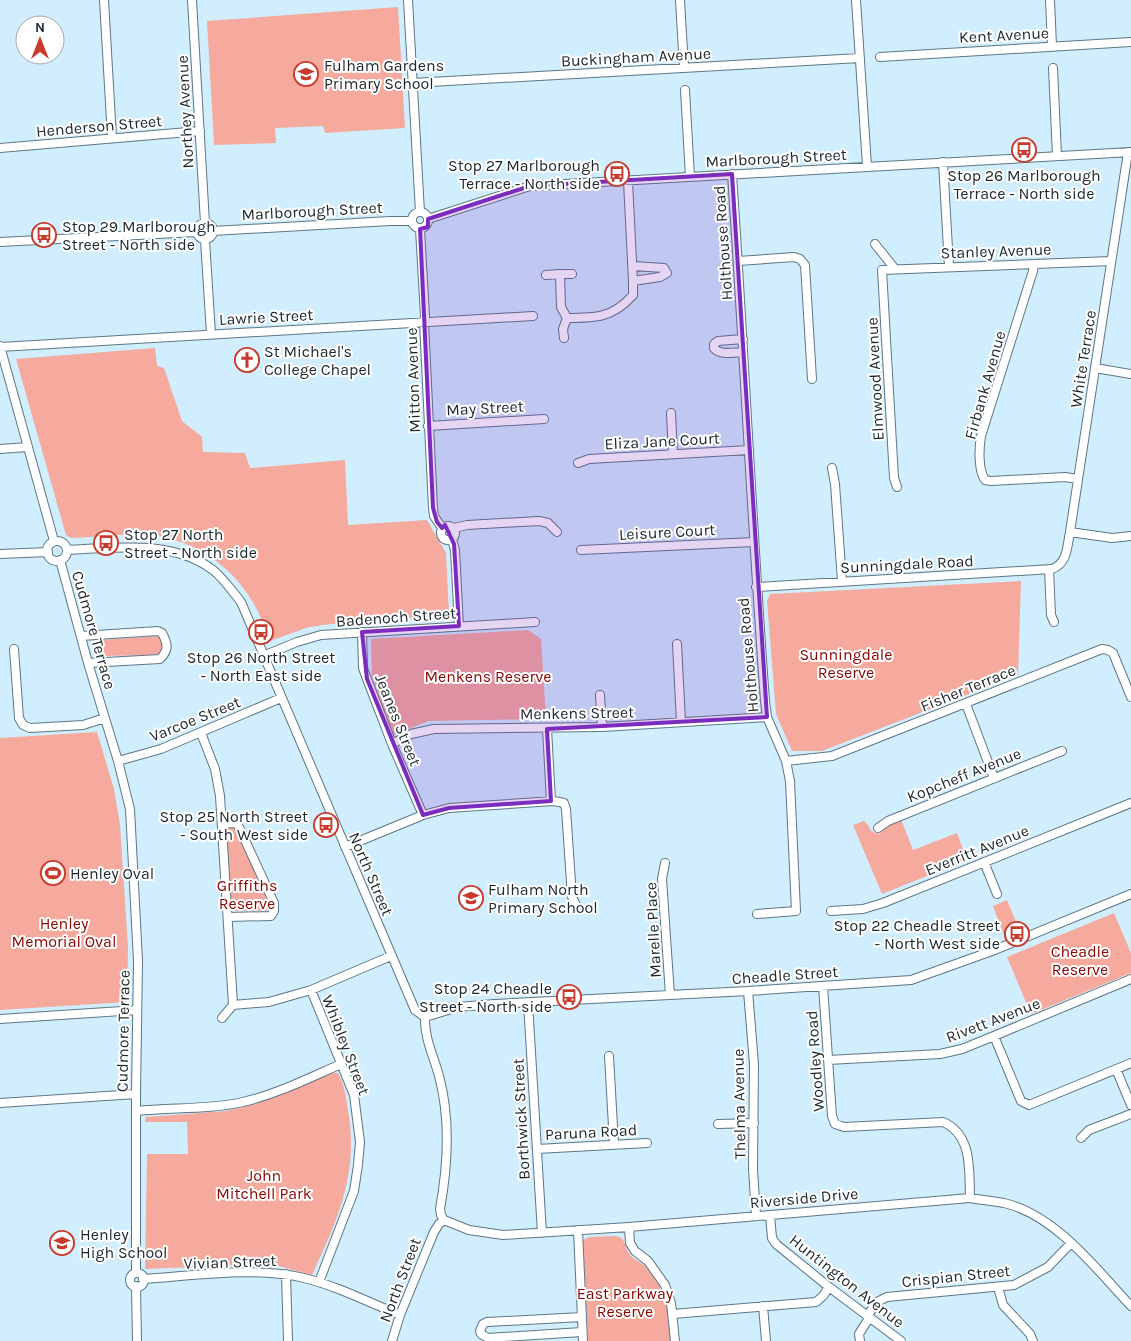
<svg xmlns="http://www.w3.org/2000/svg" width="1131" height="1341" font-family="Karla,sans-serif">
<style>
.green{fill:#f5aa9d}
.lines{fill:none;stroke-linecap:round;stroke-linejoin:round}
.minor-casing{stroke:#5d7684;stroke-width:10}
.minor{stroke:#fff;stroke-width:8}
.marked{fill:#7b2cbf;fill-opacity:0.2;stroke:#7b2cbf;stroke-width:4;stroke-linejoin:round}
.labels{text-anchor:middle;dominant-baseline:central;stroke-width:4;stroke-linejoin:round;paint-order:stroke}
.street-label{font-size:16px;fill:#1c272d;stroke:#fff}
.poi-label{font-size:16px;fill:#1c272d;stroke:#fff;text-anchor:start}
.park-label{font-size:16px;fill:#880400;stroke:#fff}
</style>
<rect width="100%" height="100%" fill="#d1eefe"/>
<path class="green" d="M398,7L405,128L325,133L323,126L275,128L276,143L214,145L207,21Z
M155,348L157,366L164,368L182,421L202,437L203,452L245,453L250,468L345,460L348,525L427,520L446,553L449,613L447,616L331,624L309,627L270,641C264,624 257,607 247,593C224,560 188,538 148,535C123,533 96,537 71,538L66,535L16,359Z
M1021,581L1018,675L822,751H792L776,714L767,601L770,594Z
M528,630L541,639L546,719L428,721L393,735L372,676L371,639Z
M159,636L164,649L156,655L101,656L99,644L101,640Z
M97,732L114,789L120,825L128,947L127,1002L0,1010V738Z
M901,819L913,850L957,833L967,860L882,894L853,825L864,821L869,826L871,831L879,834L883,831L886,825Z
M227,827H233L239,832L269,904L267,911H231Z
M1007,900L1019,929L1004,935L993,906Z
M1114,913L1131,953V973L1031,1014L1007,957Z
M330,1073H338C344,1084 346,1097 348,1110C359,1173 338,1219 312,1275L271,1264L145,1269L147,1154H188L187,1122H145L146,1117L226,1111L255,1104Z
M615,1236C626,1237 624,1246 629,1253C632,1259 639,1261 644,1265C666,1288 669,1310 671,1341H588L583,1240L589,1237Z"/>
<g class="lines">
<defs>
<path id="minor" d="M104,0L112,138
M192,0L205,223
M408,0L420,212
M680,0L684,68
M856,0L867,166
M1050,0L1052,46
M880,57L1131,42
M1053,68L1057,156
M413,83L860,58
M685,90L690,177
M0,148L200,131
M943,162L949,266
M732,174C744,350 752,526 765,701L767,717L786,761L790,781L796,911L757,914
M412 220a8 8 0 1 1 16 0a8 8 0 1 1-16 0Z
M428,219L530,186L1131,152
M197 231a8 8 0 1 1 16 0a8 8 0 1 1-16 0Z
M420,229L425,316L424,322L433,508L434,516L442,528
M213,231L390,221H412
M205,240L211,334
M0,242L197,232
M875,244L895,269
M738,261L794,257L800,259L805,265L812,379
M1034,265L1033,271L981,436C979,448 978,470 985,480L991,481L1065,477L1078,479
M633,266L664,268L667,273L660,277L633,281
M560,274H572
M546,275L560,274L561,307L567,318C595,318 613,318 633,295V281L628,181
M564,338L563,329L567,318
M743,339L718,341L714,344V348C720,356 734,352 743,352
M0,346L54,541
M0,347L533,316
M1095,368L1131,374
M671,413L673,454
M428,426L544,419
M0,449L28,447
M578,463L589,459L749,450
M832,468L835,484L842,581
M897,487L894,478L882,270L1111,261
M441 533a7 7 0 1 1 14 0a7 7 0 1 1-14 0Z
M454,528L467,525L539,521L548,523L557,532
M1070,532L1112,538L1131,536
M452,539L455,550L459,626
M47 551a10 10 0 1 1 20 0a10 10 0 1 1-20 0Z
M67,550C115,548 172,539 213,570C224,579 233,592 241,602L415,1010L425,1017
M581,550L754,542
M0,554L48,552
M60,560L88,663L118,761L130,809L138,961L136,1094V1273
M1049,569L1051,615L1054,622
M756,587L1052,569C1068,563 1067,546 1070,532L1128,152
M362,632L363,668L367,679L392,744L423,815
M81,636L158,631L162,633C168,644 169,650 160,659L88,663
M677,644L681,722
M14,649L19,718L23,725L30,728L83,725L105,718
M263,656L297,642L321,635L535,622
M600,695L602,727
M966,704L994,778
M547,729L551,801
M201,733L215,769L220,796L233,1005
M392,744L411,734L434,729L602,727L767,717
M118,761L161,749L281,698
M786,761L832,756L1102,649L1108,650L1113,653L1131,697
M222,824L235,823L238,825L274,903V911L271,916L228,917
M878,828L888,821L1062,751
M345,847L423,815L449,808L554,801L564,803L566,809L572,897L576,905
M984,862L997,894
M665,863L662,879L670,995
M831,911L863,909L883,903L1131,803
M823,986L832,1116L835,1124L844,1127L943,1122C973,1135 969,1171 970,1198
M311,990L354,1095L360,1142L358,1165L354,1191L319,1282
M748,991L754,1064L753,1169L756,1216
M528,1003L542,1233
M233,1005L269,1002L311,990L391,956
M425,1017L458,1007L495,1004L748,991L911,980L992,951L1131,894
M425,1017C424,1038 434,1057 439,1076C451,1120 448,1165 440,1209L441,1215L444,1220
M222,1018L233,1005
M0,1019L137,1010
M994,1036L1021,1101L1029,1105L1131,1063
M609,1056L614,1144
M828,1060L940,1054L962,1049L994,1036L1131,979
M1116,1069L1131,1105
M0,1103L136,1094
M136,1111C171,1107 208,1110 243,1102C277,1094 309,1078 341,1064
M718,1124L754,1123
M1081,1138L1089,1130L1131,1114
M537,1149L647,1143
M770,1215L772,1238L776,1244L829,1287L901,1341
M444,1220L469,1230L503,1235L629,1227L970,1198C981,1200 993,1201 1004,1203C1056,1215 1096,1269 1131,1306
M629,1227L630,1243L635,1251L648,1261L665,1285L671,1303L675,1341
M578,1230L583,1341
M130 1280a7 7 0 1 1 14 0a7 7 0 1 1-14 0Z
M286,1274L288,1341
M143,1279C193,1276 255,1266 304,1278C337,1286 368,1302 400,1315
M136,1286L137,1341
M998,1287L1003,1305L1030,1334L1033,1341
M763,1306L766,1341
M673,1314L816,1302L823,1296L829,1287
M867,1316L877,1302L887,1297L1014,1285L1048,1267L1071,1243
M582,1317L487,1322L483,1324L480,1331L481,1334L488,1338L582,1332
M392,1341L400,1315L434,1232L439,1224L444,1220
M860,1341L859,1334L869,1318"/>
</defs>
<use href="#minor" class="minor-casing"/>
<use href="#minor" class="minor"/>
</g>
<path class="marked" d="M732,174L767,717L547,729L551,801L449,808L423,815L367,679L362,632L459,626L454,544L445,525L442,528L437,522L433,508L420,229L428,227V219L530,186Z"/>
<defs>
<symbol id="school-ring" viewBox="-11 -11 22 22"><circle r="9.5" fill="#fff" stroke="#c83b2c" stroke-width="1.5"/><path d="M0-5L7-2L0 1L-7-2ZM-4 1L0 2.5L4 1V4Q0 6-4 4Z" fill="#c83b2c"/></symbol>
<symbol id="bus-ring" viewBox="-11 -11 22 22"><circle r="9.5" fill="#fff" stroke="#c83b2c" stroke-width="1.5"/><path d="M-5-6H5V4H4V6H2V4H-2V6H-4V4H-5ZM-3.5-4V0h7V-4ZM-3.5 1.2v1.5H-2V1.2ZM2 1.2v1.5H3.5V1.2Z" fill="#c83b2c"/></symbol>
<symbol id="church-ring" viewBox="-11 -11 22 22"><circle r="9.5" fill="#fff" stroke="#c83b2c" stroke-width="1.5"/><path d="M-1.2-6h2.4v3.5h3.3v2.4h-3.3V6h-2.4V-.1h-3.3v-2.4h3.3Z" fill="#c83b2c"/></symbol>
<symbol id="stadium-ring" viewBox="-11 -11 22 22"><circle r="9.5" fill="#fff" stroke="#c83b2c" stroke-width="1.5"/><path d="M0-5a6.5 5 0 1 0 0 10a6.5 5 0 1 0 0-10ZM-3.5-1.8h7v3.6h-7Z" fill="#c83b2c"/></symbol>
</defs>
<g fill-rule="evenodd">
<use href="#school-ring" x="292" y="60" width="28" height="28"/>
<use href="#bus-ring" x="1010" y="136" width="28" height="28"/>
<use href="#bus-ring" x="603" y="160" width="28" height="28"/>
<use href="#bus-ring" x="30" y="221" width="28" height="28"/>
<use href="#church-ring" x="233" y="346" width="28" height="28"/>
<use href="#bus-ring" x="92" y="529" width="28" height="28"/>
<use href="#bus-ring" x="247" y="618" width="28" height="28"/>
<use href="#bus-ring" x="312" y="811" width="28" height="28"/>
<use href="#stadium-ring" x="39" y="859" width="28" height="28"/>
<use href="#school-ring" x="457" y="884" width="28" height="28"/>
<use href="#bus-ring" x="1003" y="920" width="28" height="28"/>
<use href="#bus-ring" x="555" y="983" width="28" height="28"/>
<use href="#school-ring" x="48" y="1229" width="28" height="28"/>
</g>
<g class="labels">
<g class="street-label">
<text transform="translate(1004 35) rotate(-3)">Kent Avenue</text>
<text transform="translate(636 57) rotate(-3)">Buckingham Avenue</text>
<text transform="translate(185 112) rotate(-93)">Northey Avenue</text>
<text transform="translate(99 126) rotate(-5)">Henderson Street</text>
<text transform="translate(776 158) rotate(-3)">Marlborough Street</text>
<text transform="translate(312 211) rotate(-3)">Marlborough Street</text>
<text transform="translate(723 243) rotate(-94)">Holthouse Road</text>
<text transform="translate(996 251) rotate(-2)">Stanley Avenue</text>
<text transform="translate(266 317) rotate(-3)">Lawrie Street</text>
<text transform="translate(1083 359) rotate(-81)">White Terrace</text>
<text transform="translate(875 379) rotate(-93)">Elmwood Avenue</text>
<text transform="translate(413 380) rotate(-92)">Mitton Avenue</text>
<text transform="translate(985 385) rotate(-74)">Firbank Avenue</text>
<text transform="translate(485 408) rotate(-3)">May Street</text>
<text transform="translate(662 441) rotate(-3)">Eliza Jane Court</text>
<text transform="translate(667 532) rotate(-3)">Leisure Court</text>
<text transform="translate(907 564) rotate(-3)">Sunningdale Road</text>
<text transform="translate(396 617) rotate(-4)">Badenoch Street</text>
<text transform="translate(94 630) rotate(74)">Cudmore Terrace</text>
<text transform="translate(748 655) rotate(-95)">Holthouse Road</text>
<text transform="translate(968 688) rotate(-22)">Fisher Terrace</text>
<text transform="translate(577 713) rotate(-1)">Menkens Street</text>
<text transform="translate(195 719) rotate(-22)">Varcoe Street</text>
<text transform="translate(398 720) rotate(68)">Jeanes Street</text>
<text transform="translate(964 775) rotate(-22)">Kopcheff Avenue</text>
<text transform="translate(977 850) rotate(-22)">Everritt Avenue</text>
<text transform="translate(371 874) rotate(67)">North Street</text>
<text transform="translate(653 930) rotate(-93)">Marelle Place</text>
<text transform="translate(785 975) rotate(-4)">Cheadle Street</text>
<text transform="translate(993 1020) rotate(-21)">Rivett Avenue</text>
<text transform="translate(123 1031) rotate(-89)">Cudmore Terrace</text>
<text transform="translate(346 1045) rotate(69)">Whibley Street</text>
<text transform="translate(815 1061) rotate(-94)">Woodley Road</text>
<text transform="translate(739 1104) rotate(-91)">Thelma Avenue</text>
<text transform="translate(521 1119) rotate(-93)">Borthwick Street</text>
<text transform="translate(591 1132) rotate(-3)">Paruna Road</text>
<text transform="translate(804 1198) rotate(-5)">Riverside Drive</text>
<text transform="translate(230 1262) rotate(-2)">Vivian Street</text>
<text transform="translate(956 1276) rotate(-6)">Crispian Street</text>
<text transform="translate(400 1280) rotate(-69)">North Street</text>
<text transform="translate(847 1281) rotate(38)">Huntington Avenue</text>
</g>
<g class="poi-label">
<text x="324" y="65">Fulham Gardens<tspan x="324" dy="18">Primary School</tspan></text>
<text x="600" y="165" text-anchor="end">Stop 27 Marlborough<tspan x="600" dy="18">Terrace - North side</tspan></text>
<text x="1024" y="175" text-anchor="middle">Stop 26 Marlborough<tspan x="1024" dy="18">Terrace - North side</tspan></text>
<text x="62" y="226">Stop 29 Marlborough<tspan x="62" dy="18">Street - North side</tspan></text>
<text x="264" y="351">St Michael's<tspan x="264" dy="18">College Chapel</tspan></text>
<text x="124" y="534">Stop 27 North<tspan x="124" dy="18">Street - North side</tspan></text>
<text x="261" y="657" text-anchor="middle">Stop 26 North Street<tspan x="261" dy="18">- North East side</tspan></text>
<text x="308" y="816" text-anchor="end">Stop 25 North Street<tspan x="308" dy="18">- South West side</tspan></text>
<text x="70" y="873">Henley Oval</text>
<text x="488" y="889">Fulham North<tspan x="488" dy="18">Primary School</tspan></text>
<text x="1000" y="925" text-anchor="end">Stop 22 Cheadle Street<tspan x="1000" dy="18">- North West side</tspan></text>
<text x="552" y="988" text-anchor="end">Stop 24 Cheadle<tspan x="552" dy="18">Street - North side</tspan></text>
<text x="80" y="1234">Henley<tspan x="80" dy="18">High School</tspan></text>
</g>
<g class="park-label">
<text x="846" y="654">Sunningdale<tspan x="846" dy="18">Reserve</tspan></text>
<text x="488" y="676">Menkens Reserve</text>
<text x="247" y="885">Griffiths<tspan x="247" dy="18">Reserve</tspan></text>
<text x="64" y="923">Henley<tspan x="64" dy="18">Memorial Oval</tspan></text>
<text x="1080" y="951">Cheadle<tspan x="1080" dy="18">Reserve</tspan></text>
<text x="264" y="1175">John<tspan x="264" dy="18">Mitchell Park</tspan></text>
<text x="625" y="1293">East Parkway<tspan x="625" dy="18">Reserve</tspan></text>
</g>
</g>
<g transform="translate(40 40)"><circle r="24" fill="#ffffff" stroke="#a4a9ab"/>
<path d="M0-4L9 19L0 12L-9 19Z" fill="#c83b2c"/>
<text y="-8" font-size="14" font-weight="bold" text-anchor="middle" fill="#1c272d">N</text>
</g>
</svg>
